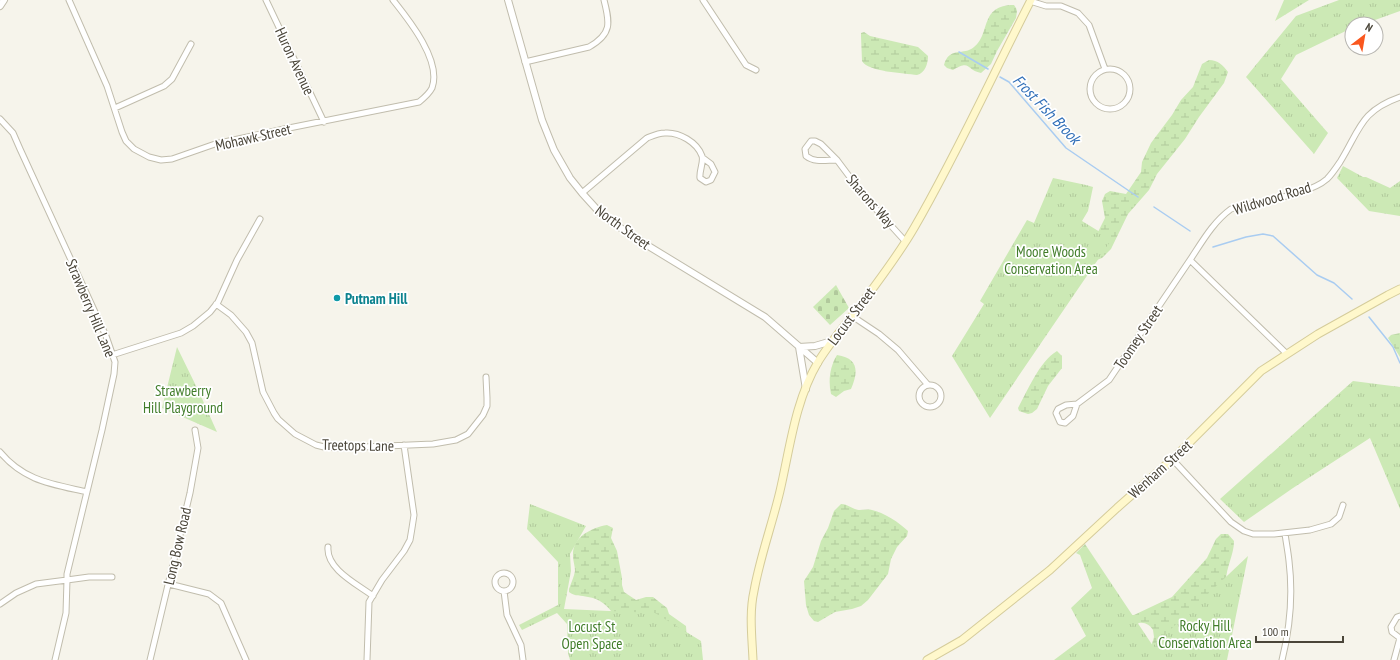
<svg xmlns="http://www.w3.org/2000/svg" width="1400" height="660" font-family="'PT Sans Narrow',sans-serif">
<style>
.wetland{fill:url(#wetland-marsh)}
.cemetery{fill:url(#cemetery-stones)}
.park{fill:url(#park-tufts)}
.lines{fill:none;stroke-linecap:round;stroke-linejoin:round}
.stream{stroke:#a9ccf1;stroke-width:1.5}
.minor-casing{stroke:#c1bdad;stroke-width:7}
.tertiary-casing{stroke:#c1bdad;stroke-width:8}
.secondary-casing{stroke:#d5cc9b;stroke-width:9}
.minor{stroke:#fff;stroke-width:5}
.tertiary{stroke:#fff;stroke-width:6}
.secondary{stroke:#fff8cc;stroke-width:7}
.culture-dot{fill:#0f9aa8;stroke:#fff;stroke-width:1.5}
.labels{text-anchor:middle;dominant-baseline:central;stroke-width:3.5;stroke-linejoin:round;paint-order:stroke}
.street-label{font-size:15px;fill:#4a4539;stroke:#fff}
.park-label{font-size:15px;fill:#417d2a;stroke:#fff}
.culture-label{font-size:15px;font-weight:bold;fill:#0d838f;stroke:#fff;text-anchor:start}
.water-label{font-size:16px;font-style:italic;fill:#306fb8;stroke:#fff}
</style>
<defs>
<pattern id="wetland-marsh" width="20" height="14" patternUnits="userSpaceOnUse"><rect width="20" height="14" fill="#cce9b5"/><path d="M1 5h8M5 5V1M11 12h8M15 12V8" fill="none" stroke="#b1c99c"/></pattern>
<pattern id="cemetery-stones" width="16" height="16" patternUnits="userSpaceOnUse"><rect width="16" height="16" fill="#cce9b5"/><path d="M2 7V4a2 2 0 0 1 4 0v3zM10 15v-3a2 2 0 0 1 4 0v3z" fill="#b1c99c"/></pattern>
<pattern id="park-tufts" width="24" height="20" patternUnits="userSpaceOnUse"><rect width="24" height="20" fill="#cce9b5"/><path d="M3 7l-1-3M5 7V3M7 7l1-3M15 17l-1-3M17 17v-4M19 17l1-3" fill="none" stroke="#b1c99c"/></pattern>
</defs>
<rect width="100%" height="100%" fill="#f6f4eb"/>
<path class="wetland" d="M1014,5L1016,8L1017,11L1016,18L997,51L991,64L981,73C966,70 971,59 953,70L947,68L944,65C949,46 964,56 974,47C991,34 979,5 1014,5Z
M864,32L870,36L918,47L928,56C928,64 925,73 917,75C904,73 868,72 862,61L861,36V33Z
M1209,60C1218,60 1223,65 1228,72L1224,83L1199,117L1185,139L1157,174L1149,190L1128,214L1111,249L1102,258L1097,260L1092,244L1105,218L1102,201L1105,194L1110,191L1126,194L1141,172L1142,162L1151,143L1172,115L1181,100L1193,87L1202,64Z
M1400,333V357L1388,338L1391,335Z
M1057,351L1062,356V368L1048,386L1037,409L1032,413L1028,414L1019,411L1018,408C1028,390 1039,362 1057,351Z
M837,355C858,358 859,371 851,389L844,391L836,397L831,394C828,381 830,366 837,355Z
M841,504C848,504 852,509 859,510C863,510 868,509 872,510C883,512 900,523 908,531L907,536L897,547L891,559L888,574L868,600L861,606L852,609L835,612L818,622L814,621L809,615L806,605L804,581L813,567L821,541L828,528L834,511Z
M607,525L613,528L611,538L617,551L622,578V585L624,592L636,600L646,597H653L667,608L669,614L686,626L687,640L614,615C608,606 599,598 588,597C581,595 575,597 569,592V589C571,583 574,577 575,571C575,566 573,561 573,556C572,537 591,528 607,525Z
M1221,534H1228L1234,541C1234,555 1226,567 1226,581L1170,651L1151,647L1154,637L1153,630C1150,625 1145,622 1139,623L1078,660L1124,615H1134L1172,597L1207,558L1216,539Z"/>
<path class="cemetery" d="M836,285L849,308L830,325L813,307Z"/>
<path class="park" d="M1284,0H1309L1275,21Z
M1339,0H1400V11L1364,24H1352V28L1296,55L1281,79L1328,133L1314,154L1246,77L1296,16Z
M1343,166L1363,177H1366L1390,188L1400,181V216L1369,211L1337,178Z
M1053,178L1086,185L1093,187L1088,211L1082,221L1100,232L1110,242L990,418L952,356L984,304L980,301L1027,220L1034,223Z
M177,347L199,392L217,432L162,408Z
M1353,381L1400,387V509L1370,438L1293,488L1244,522L1220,499Z
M530,504L586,526L570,554L571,571L564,609L655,613L701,641L703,660H570L568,653L567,624L557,613L522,630L519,625L558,605V562L527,529Z
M1085,544L1153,646L1248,556L1227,660H1054L1086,636L1071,608L1092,588L1080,555L1076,553Z"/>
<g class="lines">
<path class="stream" d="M959,52L988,69
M1000,77L1009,82L1066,148L1138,197
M1154,207L1190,231
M1213,247L1246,237L1263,234L1273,236L1317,275L1334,283L1352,299
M1369,317L1393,347L1400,363"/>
<defs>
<path id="minor" d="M69,0L107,86L122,132L126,141L134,149L149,157L161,160L172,159L215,144L284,129L419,102C424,98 429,94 432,88C442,61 409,20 393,0
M266,0L324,122
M703,0L746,65L756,70
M1030,1L1046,6H1061L1078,13L1089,25L1105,69
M525,62L589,47C612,34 610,23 604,0
M1090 89a20 20 0 1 1 40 0a20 20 0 1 1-40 0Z
M115,108L164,86L172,79L191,44
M0,119L13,133L20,149L106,336L115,362L114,374L102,430L67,574V580L89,577H112
M837,160C826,160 815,163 806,156L805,149L811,141H815L821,144L837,160L864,196L905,241
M582,193L647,138C652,136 658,133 665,133C679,132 697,142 702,156C704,162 699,171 700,178L706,182L711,180L715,172L711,164L703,158
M216,304L231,315L246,332L252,343L263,392L274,413L278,419L295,434L316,445L324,447L340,448L433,444L456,440L468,434L483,415L487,406V398L486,377
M852,316L879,334L898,350L928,385
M1287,354L1190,260C1202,242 1213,222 1231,209C1256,201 1308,196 1327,179C1332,174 1336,168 1340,162C1360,130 1360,111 1400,97
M112,355L181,333L193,326L210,312L218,302L237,260L260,219
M919 396a11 11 0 1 1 22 0a11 11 0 1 1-22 0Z
M1077,404L1073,416L1065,423L1060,422L1056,413L1058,409L1066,405L1077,404L1109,380L1190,260
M0,452C24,481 52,484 87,492
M1173,460L1231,522L1244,531L1253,534H1274L1310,530L1331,524L1339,517L1343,505
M328,547C326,569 357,584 373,596
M495 582a9 9 0 1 1 18 0a9 9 0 1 1-18 0Z
M169,584L209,594L221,603L246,660
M504,591L507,615L521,645L523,660
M0,604L16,593L36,584L67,580L66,613L55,660
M1400,616L1397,617L1391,627L1392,632L1400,638
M150,660L190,493L198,448L195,430
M367,660L369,602L382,580L404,551L410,540L412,528L414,515L404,445
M1282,660C1290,628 1293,594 1289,561C1288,551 1286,542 1285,533
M1394,660L1400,638"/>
<path id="tertiary" d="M508,0L542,120L554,150L570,178L582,193L601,214L632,236L765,317L818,363
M0,6L4,0
M806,389L799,347L815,346L832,341"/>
<path id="secondary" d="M753,660C752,637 749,613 754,591C760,557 772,525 780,491C790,448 795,401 818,362C831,341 847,323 862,303C880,279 899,254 914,228C957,154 992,76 1031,0
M927,660L962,640L1050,570L1117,508L1176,456L1261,371L1318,334L1388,295L1400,289"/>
</defs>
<use href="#minor" class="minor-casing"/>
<use href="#tertiary" class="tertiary-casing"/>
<use href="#secondary" class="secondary-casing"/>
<use href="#minor" class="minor"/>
<use href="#tertiary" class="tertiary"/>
<use href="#secondary" class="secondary"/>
</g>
<circle class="culture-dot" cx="337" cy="298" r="4"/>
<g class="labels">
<g class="street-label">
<text transform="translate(295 61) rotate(65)">Huron Avenue</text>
<text transform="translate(253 137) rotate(-13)">Mohawk Street</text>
<text transform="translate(1272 198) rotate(-17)">Wildwood Road</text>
<text transform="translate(871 201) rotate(49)">Sharons Way</text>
<text transform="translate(623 227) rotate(36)">North Street</text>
<text transform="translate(91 308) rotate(67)">Strawberry Hill Lane</text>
<text transform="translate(851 316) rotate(-53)">Locust Street</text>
<text transform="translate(1138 337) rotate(-56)">Toomey Street</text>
<text transform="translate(358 445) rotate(1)">Treetops Lane</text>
<text transform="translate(1160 469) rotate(-42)">Wenham Street</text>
<text transform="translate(177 546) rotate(-77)">Long Bow Road</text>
</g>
<g class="park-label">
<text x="1051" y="251">Moore Woods<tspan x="1051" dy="17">Conservation Area</tspan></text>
<text x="183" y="390">Strawberry<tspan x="183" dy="17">Hill Playground</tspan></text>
<text x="1205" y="625">Rocky Hill<tspan x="1205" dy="17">Conservation Area</tspan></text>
<text x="592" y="626">Locust St<tspan x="592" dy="17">Open Space</tspan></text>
</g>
<g class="culture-label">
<text x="345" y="298">Putnam Hill</text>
</g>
<g class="water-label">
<text transform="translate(1047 109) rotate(46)">Frost Fish Brook</text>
</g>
</g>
<g transform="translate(1364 36) rotate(31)"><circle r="19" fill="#ffffff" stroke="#b7b5b0"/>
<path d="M0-3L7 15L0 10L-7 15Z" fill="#fa571e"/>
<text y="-6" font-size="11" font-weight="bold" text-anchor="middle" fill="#4a4539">N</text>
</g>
<path d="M1256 636v6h87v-6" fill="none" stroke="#4a4539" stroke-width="2"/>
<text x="1262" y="636" font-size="12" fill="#4a4539" stroke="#ffffff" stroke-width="3" paint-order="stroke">100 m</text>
</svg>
